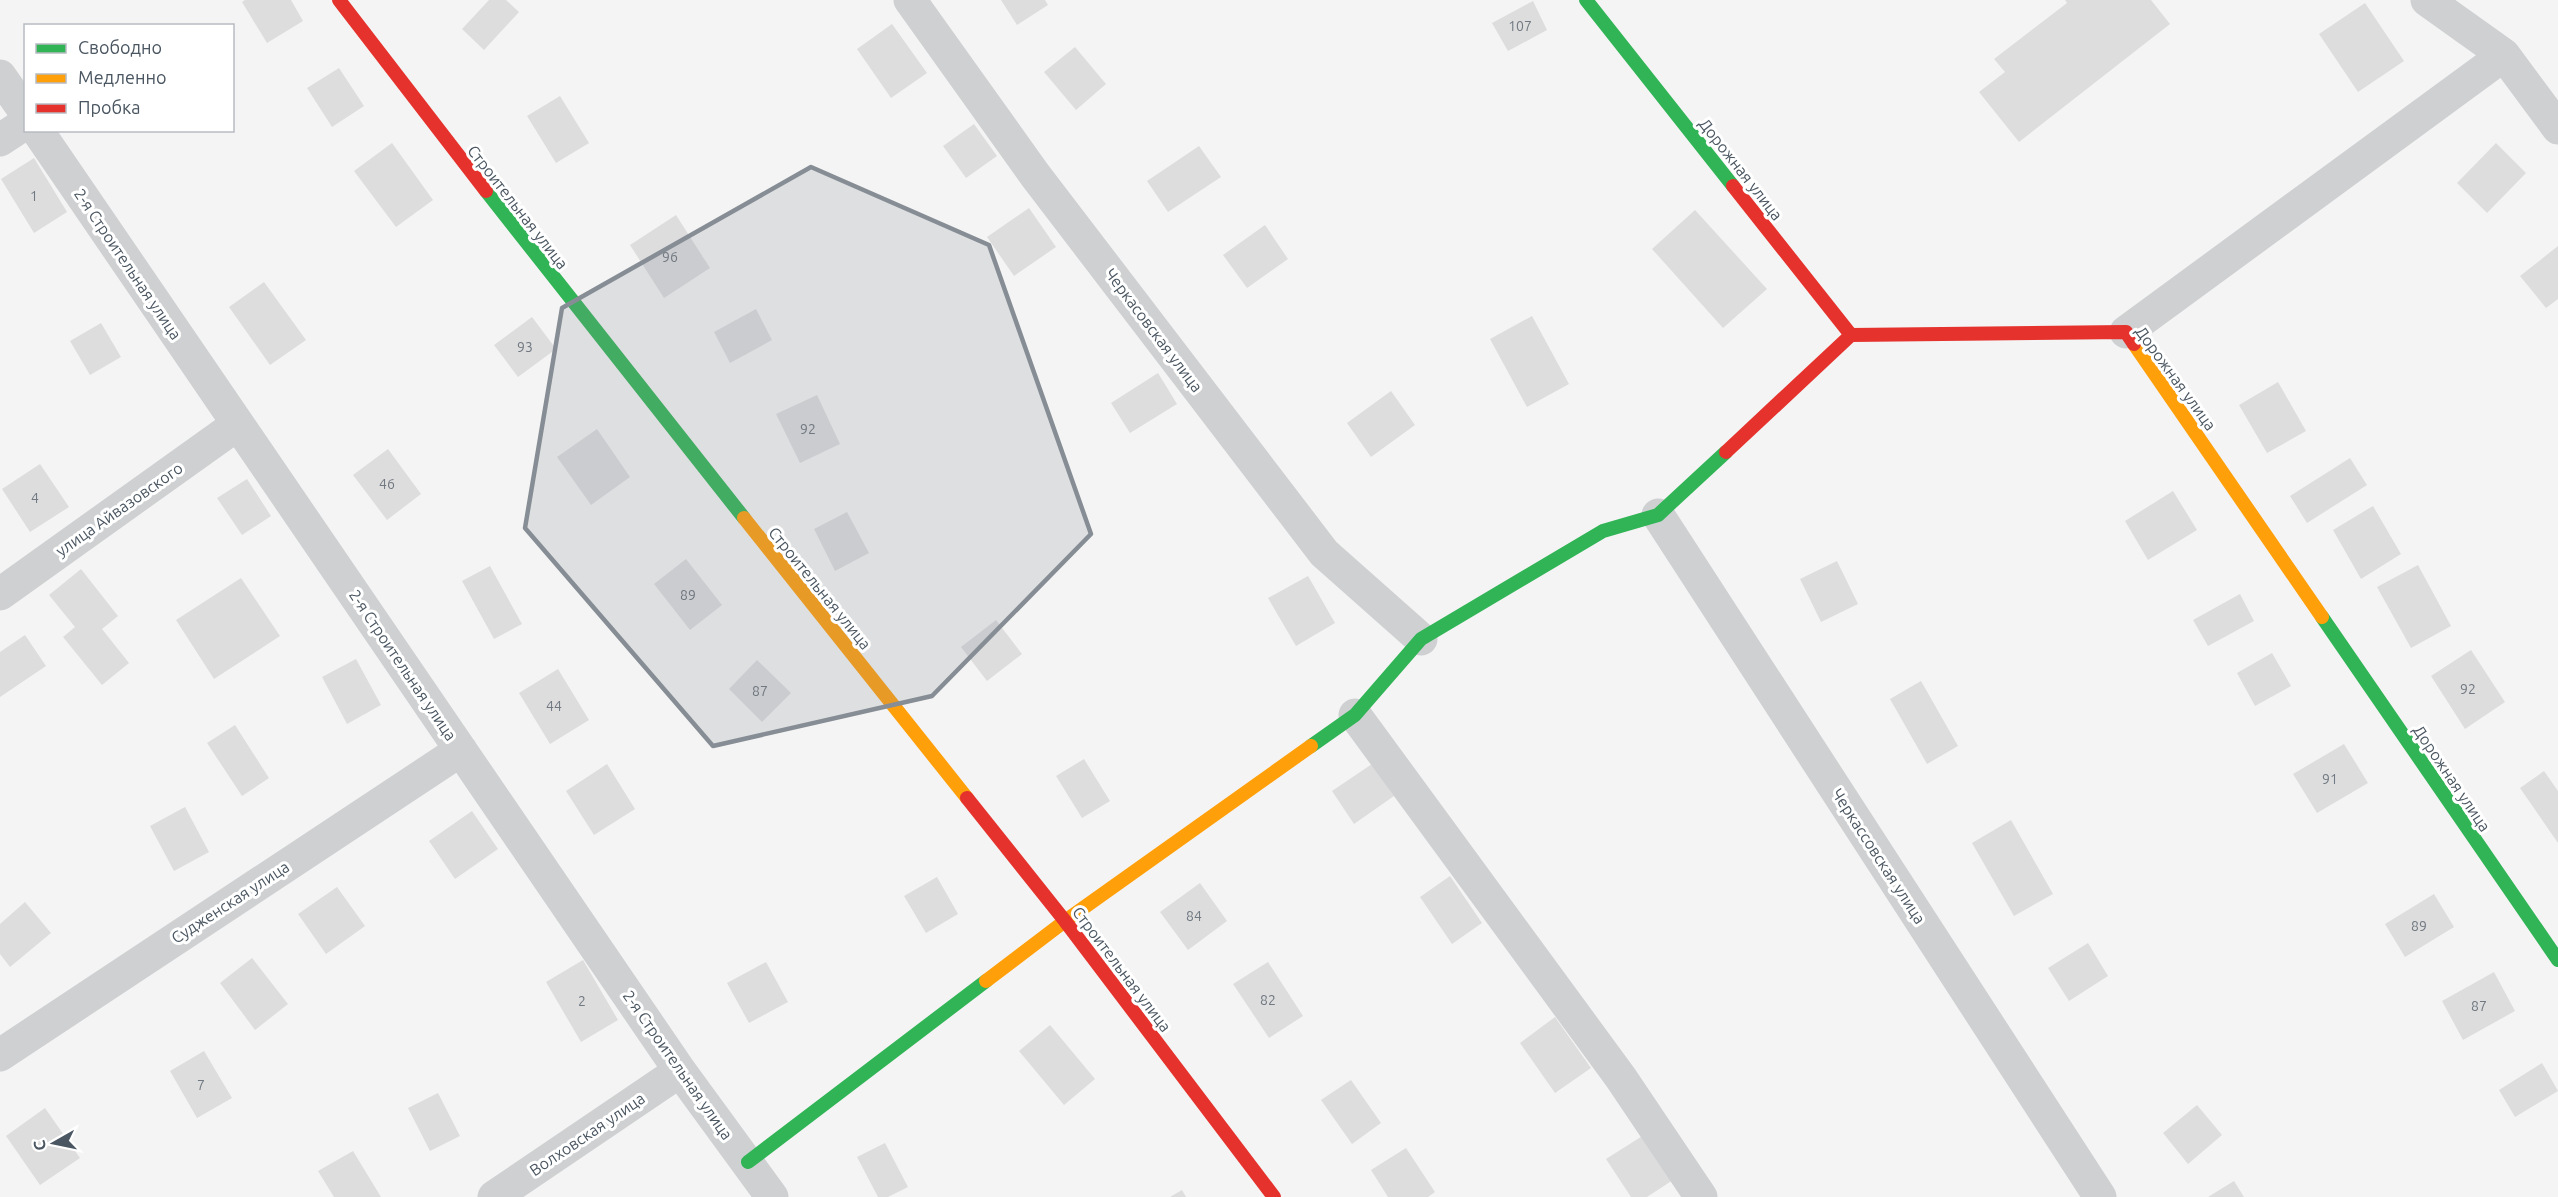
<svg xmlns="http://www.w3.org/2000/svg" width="2558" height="1197" font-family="Ubuntu,sans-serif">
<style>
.building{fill:#ddddde}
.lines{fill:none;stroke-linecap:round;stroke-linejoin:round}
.street{stroke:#ced0d2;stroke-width:33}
.fast{stroke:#30b455;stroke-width:14}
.slow{stroke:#ff9f0a;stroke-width:14}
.jam{stroke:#e5322d;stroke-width:14}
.marked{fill:#868d94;fill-opacity:0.2;stroke:#868d94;stroke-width:4.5;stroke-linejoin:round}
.labels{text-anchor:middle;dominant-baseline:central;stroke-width:6;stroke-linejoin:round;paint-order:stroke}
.number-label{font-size:14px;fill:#707881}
.street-label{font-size:16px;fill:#4a5661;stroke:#fff}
</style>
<rect width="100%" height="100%" fill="#f4f4f4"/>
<path class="building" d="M245,0H291L303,21L267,43L242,2Z
M489,0H506L519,12L484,50L462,29Z
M1001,0H1045L1048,5L1017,25Z
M2065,0H2151L2170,24L2019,142L1979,92L2005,72L1994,59L2067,3Z
M1533,1L1547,30L1508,51L1492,23Z
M2365,3L2404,61L2358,92L2319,34Z
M892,24L927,73L891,98L857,49Z
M1075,47L1106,84L1076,110L1044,72Z
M339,68L364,106L332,127L307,88Z
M560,96L589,143L556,163L527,116Z
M974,124L997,156L966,178L943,146Z
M392,143L433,200L396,227L354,171Z
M2496,143L2526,173L2487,213L2457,183Z
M1199,146L1221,177L1168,212L1147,181Z
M34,158L67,212L34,233L1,179Z
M1029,208L1056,247L1014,276L987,237Z
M1695,210L1767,289L1723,328L1652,249Z
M676,215L710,268L664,298L630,245Z
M1265,225L1288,259L1247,288L1223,255Z
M2558,246V299L2546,308L2520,276Z
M264,282L306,340L270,365L229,307Z
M756,309L772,340L730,363L714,332Z
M1532,316L1569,384L1527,407L1490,339Z
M532,317L556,349L518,377L494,345Z
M101,323L121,357L90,375L70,341Z
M1158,373L1177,404L1130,433L1111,403Z
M2278,382L2306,431L2267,453L2239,405Z
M1391,391L1415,425L1371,457L1347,423Z
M817,395L840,444L800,463L776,414Z
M597,429L630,477L591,505L557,457Z
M388,449L421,494L387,520L353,475Z
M2350,458L2367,485L2307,523L2290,496Z
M40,464L69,507L30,532L2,489Z
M247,479L271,516L242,535L217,498Z
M2173,491L2197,530L2148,560L2125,521Z
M2373,506L2401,554L2361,579L2333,530Z
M847,512L869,553L835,571L814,529Z
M686,559L722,605L690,630L654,584Z
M1837,561L1858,604L1821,622L1800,579Z
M2418,565L2451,626L2411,648L2377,587Z
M490,566L522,624L494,639L462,581Z
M81,569L118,616L102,629L129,663L102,685L63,637L75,627L49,595Z
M1308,576L1335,623L1296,646L1268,598Z
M241,578L280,636L214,679L176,620Z
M2240,594L2254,621L2208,646L2193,620Z
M996,620L1022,654L987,681L961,647Z
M25,635L46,666L0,697V652Z
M2471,650L2505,702L2465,729L2431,676Z
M2272,653L2291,686L2255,706L2237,673Z
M356,659L381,705L347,724L322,677Z
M757,660L791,693L762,722L729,689Z
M558,669L589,720L550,744L519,693Z
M1921,681L1958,746L1927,764L1890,699Z
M235,725L269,778L242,796L207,743Z
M2344,744L2368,783L2317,813L2293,774Z
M1084,759L1110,801L1082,818L1056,776Z
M607,764L635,809L594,835L566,791Z
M1372,764L1394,796L1354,824L1332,791Z
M2544,771L2558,791V843L2520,788Z
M185,807L209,852L174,871L150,826Z
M472,811L498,849L455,879L429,841Z
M2011,820L2053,894L2014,916L1972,843Z
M1450,876L1482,923L1452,944L1420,897Z
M937,877L958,914L926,933L904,896Z
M1200,883L1227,921L1188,950L1160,912Z
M337,887L365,926L326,954L298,914Z
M2434,894L2454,927L2405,957L2385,924Z
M25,902L51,933L10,967L0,954V924Z
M2088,943L2108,976L2069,1001L2048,968Z
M252,958L288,1004L255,1030L220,983Z
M583,960L618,1020L581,1042L546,982Z
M766,962L788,1002L749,1023L727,983Z
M1268,962L1303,1016L1269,1038L1233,984Z
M2494,972L2515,1011L2463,1040L2442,1001Z
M1555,1017L1591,1068L1555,1093L1520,1043Z
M1050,1025L1095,1079L1064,1105L1019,1051Z
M204,1051L232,1098L197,1118L170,1071Z
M2542,1063L2558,1091L2515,1117L2499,1090Z
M1351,1080L1381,1123L1352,1144L1321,1100Z
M438,1093L460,1136L430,1151L408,1108Z
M2197,1105L2222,1135L2188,1164L2163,1133Z
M45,1108L80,1158L40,1185L6,1136Z
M1644,1135L1673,1180L1647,1197H1631L1606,1159Z
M885,1143L908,1187L888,1197H878L857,1157Z
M1406,1148L1435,1192L1428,1197H1388L1371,1170Z
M353,1151L381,1197H334L318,1171Z
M2234,1181L2244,1197H2208Z
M1182,1190L1186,1197H1170Z"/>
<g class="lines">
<path class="street" d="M910,0L1035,175L1324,553L1421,639
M2427,0L2504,55L2558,128
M0,76L26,113
M37,130L680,1071L772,1197
M0,140L26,123
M2126,332L2504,55
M1658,515L2100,1197
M0,594L238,424
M1355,715L1621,1078L1701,1197
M0,1055L461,750
M494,1197L680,1071"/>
<path class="fast" d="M1586,0L1733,186
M486,191L744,518
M2322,617L2558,960
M1311,746L1355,715L1421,639L1603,531L1658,515L1726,452
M748,1162L986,981"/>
<path class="slow" d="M2134,344L2322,617
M744,518L967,798
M986,981L1065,921L1311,746"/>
<path class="jam" d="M339,0L486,191
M1733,186L1851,335L2126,332L2134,344
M1726,452L1851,335
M967,798L1065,921L1274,1197"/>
</g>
<path class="marked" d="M811,167L989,245L1091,534L932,696L713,746L525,528L562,308Z"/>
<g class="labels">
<g class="number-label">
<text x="1520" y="26">107</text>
<text x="34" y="196">1</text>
<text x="670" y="257">96</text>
<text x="525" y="347">93</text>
<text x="808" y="429">92</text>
<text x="387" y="484">46</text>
<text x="35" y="498">4</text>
<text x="688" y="595">89</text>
<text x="2468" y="689">92</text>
<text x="760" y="691">87</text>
<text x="554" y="706">44</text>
<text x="2330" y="779">91</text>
<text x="1194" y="916">84</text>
<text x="2419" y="926">89</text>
<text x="1268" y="1000">82</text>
<text x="582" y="1001">2</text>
<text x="2479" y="1006">87</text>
<text x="201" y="1085">7</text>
</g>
<g class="street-label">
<text transform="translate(1741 169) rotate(52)">Дорожная улица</text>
<text transform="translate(518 207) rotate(52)">Строительная улица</text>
<text transform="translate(128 264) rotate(56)">2-я Строительная улица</text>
<text transform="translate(1154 330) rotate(53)">Черкасовская улица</text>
<text transform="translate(2176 378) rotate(54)">Дорожная улица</text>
<text transform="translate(119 509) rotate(-35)">улица Айвазовского</text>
<text transform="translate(820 588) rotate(51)">Строительная улица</text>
<text transform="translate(403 665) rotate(56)">2-я Строительная улица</text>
<text transform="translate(2452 778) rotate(56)">Дорожная улица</text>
<text transform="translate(1879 856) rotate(57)">Черкассовская улица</text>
<text transform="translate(230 902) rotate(-33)">Судженская улица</text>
<text transform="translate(1122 969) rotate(53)">Строительная улица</text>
<text transform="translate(678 1065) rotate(55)">2-я Строительная улица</text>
<text transform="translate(587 1134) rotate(-34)">Волховская улица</text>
</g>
</g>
<rect x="24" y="24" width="210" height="108" fill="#ffffff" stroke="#b7bbc0" stroke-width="1.5"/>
<rect x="36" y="44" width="30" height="9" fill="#30b455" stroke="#b7bbc0" stroke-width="1.5"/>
<text x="78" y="54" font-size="18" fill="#4a5661">Свободно</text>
<rect x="36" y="74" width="30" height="9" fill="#ff9f0a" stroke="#b7bbc0" stroke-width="1.5"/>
<text x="78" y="84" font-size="18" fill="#4a5661">Медленно</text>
<rect x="36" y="104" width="30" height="9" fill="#e5322d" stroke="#b7bbc0" stroke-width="1.5"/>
<text x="78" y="114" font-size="18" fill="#4a5661">Пробка</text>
<g transform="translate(54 1143) rotate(261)" stroke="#ffffff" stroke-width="4.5" paint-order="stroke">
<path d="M0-4.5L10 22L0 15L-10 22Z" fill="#4a5661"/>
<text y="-9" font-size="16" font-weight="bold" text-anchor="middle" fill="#4a5661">С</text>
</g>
</svg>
